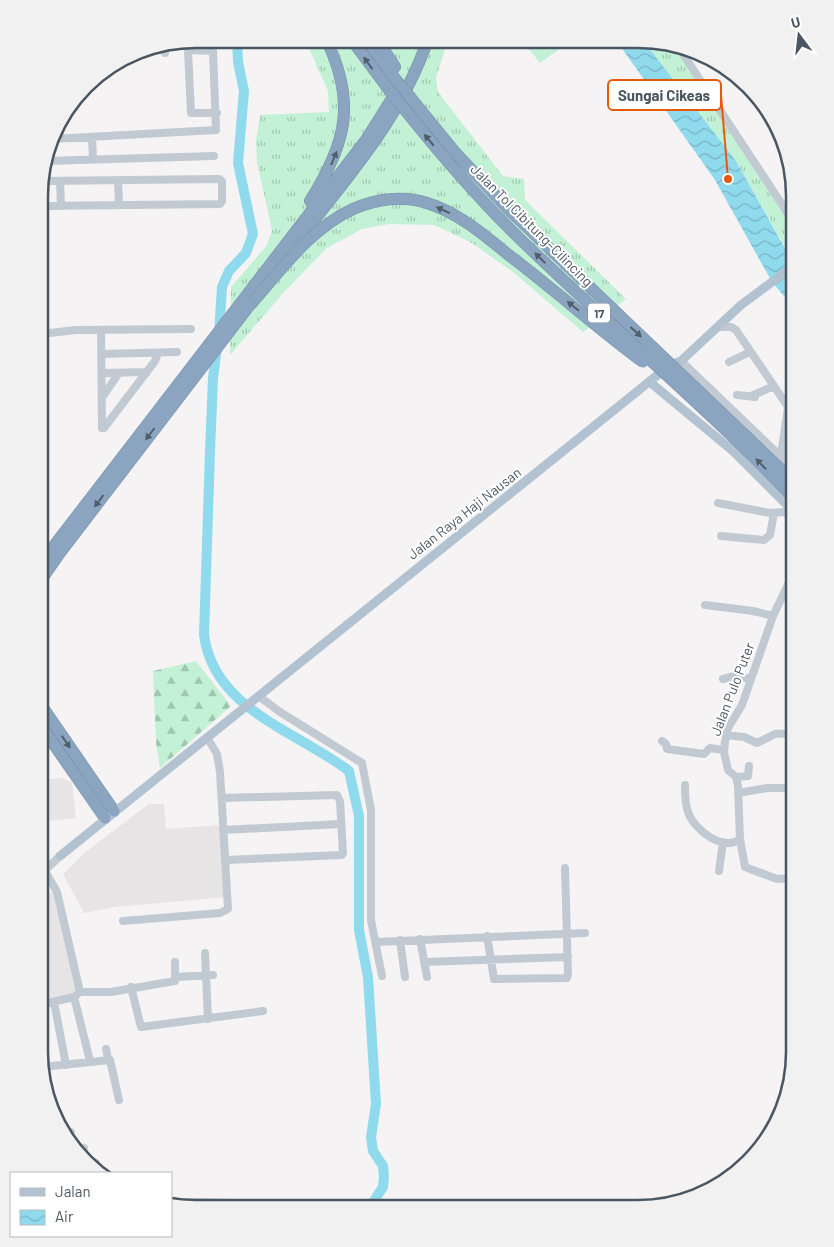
<svg xmlns="http://www.w3.org/2000/svg" width="834" height="1247" font-family="Barlow,sans-serif">
<style>
.education{fill:#e6e4e5}
.grass{fill:url(#grass-tufts)}
.forest{fill:url(#forest-firs)}
.water{fill:url(#water-waves)}
.lines{fill:none;stroke-linecap:round;stroke-linejoin:round}
.river{stroke:#90daee;stroke-width:10}
.highway-casing{stroke:#7690ad;stroke-width:12}
.minor{stroke:#c1cad2;stroke-width:8}
.major{stroke:#b3c2d1;stroke-width:9}
.highway{stroke:#8ba5c1;stroke-width:11}
.highway-bridge-casing{stroke:#7690ad;stroke-width:12;stroke-linecap:butt}
.highway-bridge{stroke:#8ba5c1;stroke-width:11}
.oneway{fill:#505e6b}
.labels{text-anchor:middle;dominant-baseline:central;stroke-width:4;stroke-linejoin:round;paint-order:stroke}
.shield{fill:#fff;stroke:#808990;stroke-width:1}
.shield-label{font-size:12px;font-weight:bold;fill:#4a5661}
.street-label{font-size:14px;fill:#4a5661;stroke:#fff}
.rim{fill:none;stroke:#4a5661;stroke-width:2.5}
.leader{fill:none;stroke:#e8590c;stroke-width:2}
.callout-dot{fill:#e8590c;stroke:#fff;stroke-width:2}
.callout{fill:#fff;stroke:#e8590c;stroke-width:2}
.callout-label{font-size:15px;text-anchor:middle;font-weight:bold;fill:#4a5661}
</style>
<defs>
<pattern id="grass-tufts" width="24" height="20" patternUnits="userSpaceOnUse" patternTransform="scale(1.25)"><rect width="24" height="20" fill="#c3f1d5"/><path d="M3 7l-1-3M5 7V3M7 7l1-3M15 17l-1-3M17 17v-4M19 17l1-3" fill="none" stroke="#a0c6b0"/></pattern>
<pattern id="forest-firs" width="22" height="20" patternUnits="userSpaceOnUse" patternTransform="scale(1.25)"><rect width="22" height="20" fill="#c3f1d5"/><path d="M5 1l3.5 6h-7zM16 11l3.5 6h-7z" fill="#a0c6b0"/></pattern>
<pattern id="water-waves" width="16" height="10" patternUnits="userSpaceOnUse" patternTransform="scale(1.25)"><rect width="16" height="10" fill="#90daee"/><path d="M0 5q4-4 8 0t8 0" fill="none" stroke="#78b4c4"/></pattern>
</defs>
<rect width="100%" height="100%" fill="#f5f3f3"/>
<path class="education" d="M61,778L72,782L76,818L39,822V780Z
M149,804H164L166,829L220,825L226,897L115,907L84,913L63,874L88,850Z
M54,891L77,992L39,1002V897Z"/>
<path class="grass" d="M305,39L448,40L436,78L438,92L503,176L524,179L525,200L626,299L583,332L513,272L472,243L434,225L389,224L362,229L327,248L283,293L230,355L231,287L267,245L272,230L257,162L256,141L260,115L329,112L328,91Z
M643,40H659L674,46L795,225V264L736,161Z"/>
<path class="forest" d="M522,40H572L540,63Z
M196,661L231,706L160,768L156,743L153,671Z"/>
<path class="water" d="M616,40H643L736,161L795,266V309L772,282L715,180Z"/>
<g class="lines">
<path class="river" d="M219,333L222,287L229,271L246,253L253,234L238,163L244,91L238,62L237,39
M217,347L213,378L210,452L204,635C214,710 297,731 349,771L359,816V930L368,977L376,1104L371,1137L373,1151L383,1166L384,1177L383,1187L370,1207"/>
<defs>
<path id="highway" d="M351,39L386,86
M366,39L393,76
M377,39L395,67
M310,201C346,144 357,103 326,39
M283,260C336,190 399,125 428,39
M40,564L366,140L398,89
M39,583L59,554L256,297
M39,702L114,811
M39,723L105,818"/>
</defs>
<use href="#highway" class="highway-casing"/>
<path class="minor" d="M165,44V53
M679,48L795,224
M140,50V55
M188,50L191,113H217
M92,137L93,159
M52,139L216,130L213,51L188,50L185,40
M45,161L214,156
M118,180L119,205
M60,181L61,206
M40,206L220,204L222,201V181L219,179L40,181
M786,211L795,206
M721,327H731L736,330L795,417
M101,330L102,428
M40,334L76,330L191,329
M102,354L177,352
M681,361L795,470
M729,362L750,352
M103,373L147,372
M737,395L755,397
M103,396L119,373
M751,396L774,386
M102,428H104L155,361L158,353
M781,455L788,407
M718,503L770,513L784,512L789,515L793,523V574L773,616L742,705L728,728L725,742L724,752L728,770L736,777L738,786L740,839L745,867L777,879L795,878
M721,536L764,540L770,535L774,513
M705,605L753,611L773,616
M723,679L739,675L750,680
M260,697L280,712L362,763L371,810V920L382,976
M726,735L744,737L757,743L775,734L795,733
M662,741L666,744L667,749L704,754L710,748L724,750
M736,777L748,776L749,766
M685,785C685,794 685,804 688,812C694,830 723,852 740,839
M738,793L767,788H795
M222,798L337,795L340,801L343,853L342,855L226,860
M223,830L341,824
M45,871L57,892L80,992
M719,871L723,842
M39,876L60,856
M123,921L220,913L228,909L220,772L217,754L208,739
M487,936L494,979L567,978L568,975L565,868
M420,939L427,977
M400,940L405,977
M376,942L585,933
M205,953L208,1019
M424,962L568,957
M175,977L213,975
M131,987L141,1027L263,1011
M74,997L90,1061
M54,1002L66,1065
M39,1005L74,997L80,992H111L175,981V962
M106,1049L108,1059
M42,1067L110,1060L119,1100
M65,1130L71,1132L70,1137
M78,1147L84,1148L83,1154
M88,1160L96,1163L97,1172
M186,1202L326,1205
M171,1205L186,1202L187,1206"/>
<path class="major" d="M651,383L733,451L795,513
M60,856L670,365L681,361L741,305L795,265"/>
<use href="#highway" class="highway"/>
<defs>
<path id="highway-bridge" d="M393,76L454,151L508,209L795,483
M386,86C426,137 468,188 515,234C607,324 706,406 795,499
M251,304C281,270 311,228 353,209C376,199 403,195 427,203C459,213 484,235 510,256C555,290 597,328 643,362"/>
</defs>
<use href="#highway-bridge" class="highway-bridge-casing"/>
<use href="#highway-bridge" class="highway-bridge"/>
</g>
<defs><path id="oneway-solid" d="M-6-.8H1V-3.2L6.5 0L1 3.2V.8H-6Z" transform="scale(1.25)"/></defs>
<g class="oneway">
<use href="#oneway-solid" transform="translate(368 63) rotate(-126)"/>
<use href="#oneway-solid" transform="translate(429 140) rotate(-130)"/>
<use href="#oneway-solid" transform="translate(334 158) rotate(-67)"/>
<use href="#oneway-solid" transform="translate(443 210) rotate(-156)"/>
<use href="#oneway-solid" transform="translate(540 258) rotate(-136)"/>
<use href="#oneway-solid" transform="translate(573 306) rotate(-141)"/>
<use href="#oneway-solid" transform="translate(636 332) rotate(42)"/>
<use href="#oneway-solid" transform="translate(150 434) rotate(127)"/>
<use href="#oneway-solid" transform="translate(761 464) rotate(-134)"/>
<use href="#oneway-solid" transform="translate(99 501) rotate(127)"/>
<use href="#oneway-solid" transform="translate(66 742) rotate(56)"/>
</g>
<g class="labels">
<rect class="shield" x="588" y="303.5" width="22" height="19" rx="4"/>
<g class="shield-label">
<text x="599" y="313">17</text>
</g>
<g class="street-label">
<text transform="translate(532 225) rotate(45)">Jalan Tol Cibitung–Cilincing</text>
<text transform="translate(464 513) rotate(-38)">Jalan Raya Haji Nausan</text>
<text transform="translate(732 689) rotate(-69)">Jalan Pulo Puter</text>
</g>
</g>
<path d="M0 0H834V1247H0ZM196 48H638A148 148 0 0 1 786 196V1052A148 148 0 0 1 638 1200H196A148 148 0 0 1 48 1052V196A148 148 0 0 1 196 48Z" fill="#f1f1f2" fill-rule="evenodd"/>
<path class="rim" d="M196 48H638A148 148 0 0 1 786 196V1052A148 148 0 0 1 638 1200H196A148 148 0 0 1 48 1052V196A148 148 0 0 1 196 48Z"/>
<path class="leader" d="M728 179L721 95"/>
<circle class="callout-dot" cx="728" cy="179" r="5"/>
<rect class="callout" x="608" y="80" width="113" height="30" rx="5"/>
<g class="callout-label">
<text x="664" y="101">Sungai Cikeas</text>
</g>
<rect x="10" y="1172" width="162" height="65" fill="#ffffff" stroke="#b7bbc0"/>
<rect x="20" y="1188" width="25" height="8" fill="#b3c2d1" stroke="#b7bbc0"/>
<text x="55" y="1197" font-size="15" fill="#4a5661">Jalan</text>
<rect x="20" y="1210" width="25" height="15" fill="url(#water-waves)" stroke="#b7bbc0"/>
<text x="55" y="1222" font-size="15" fill="#4a5661">Air</text>
<g transform="translate(799 35) rotate(345)" stroke="#ffffff" stroke-width="4" paint-order="stroke">
<path d="M0-4L9 19L0 12L-9 19Z" fill="#4a5661"/>
<text y="-8" font-size="14" font-weight="bold" text-anchor="middle" fill="#4a5661">U</text>
</g>
</svg>
